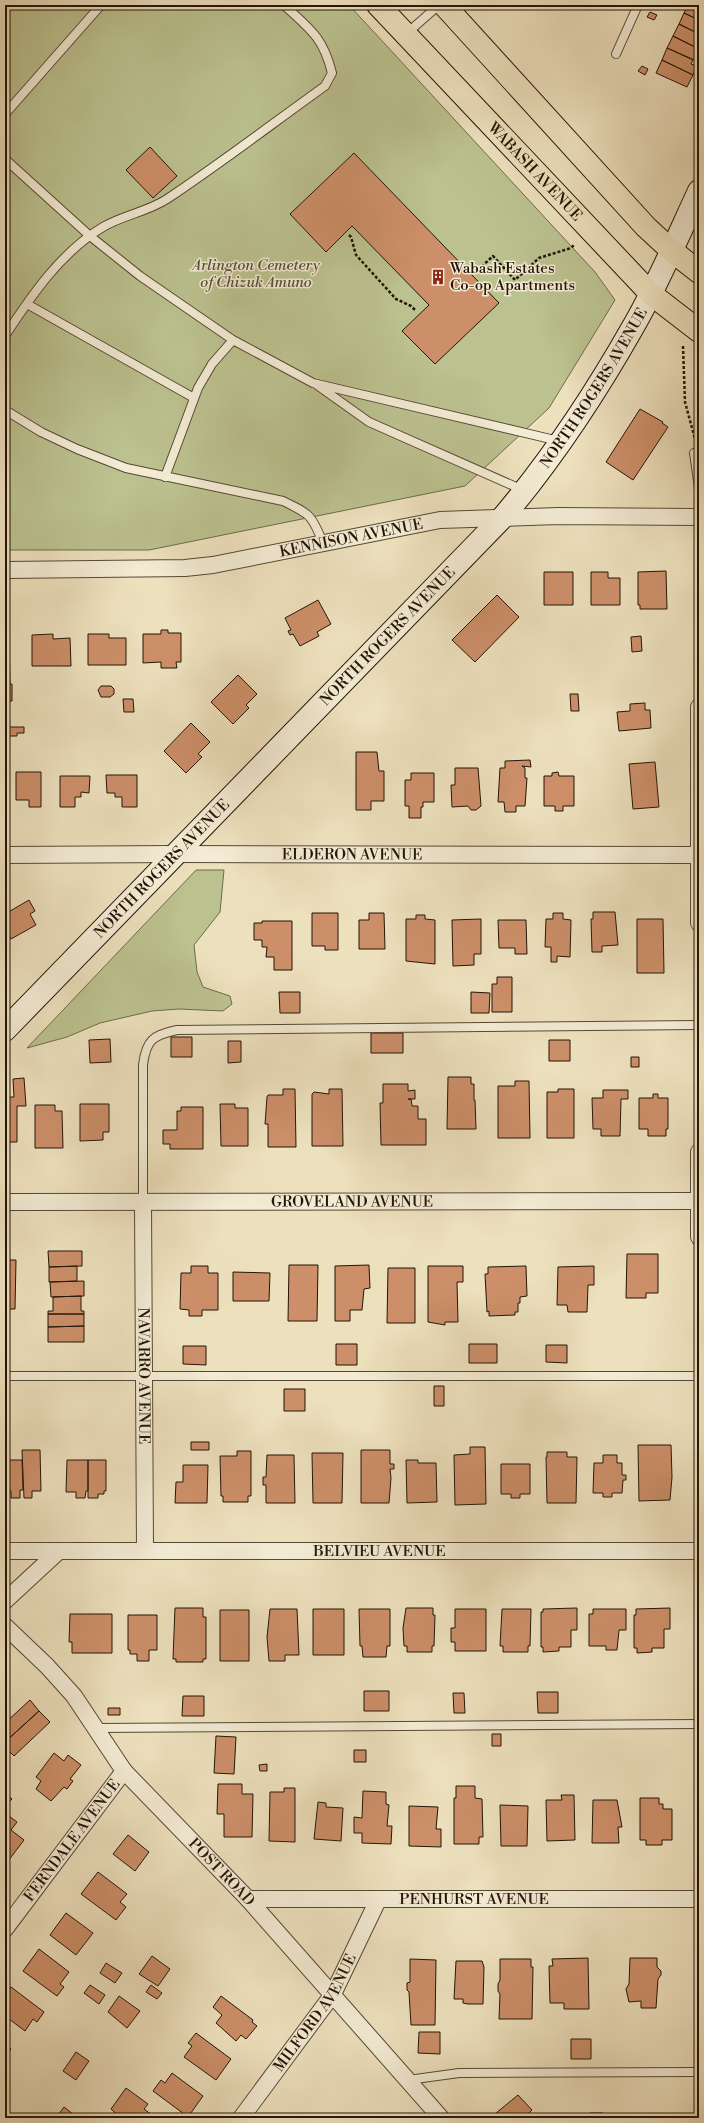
<svg xmlns="http://www.w3.org/2000/svg" width="704" height="2123" font-family="'Libre Bodoni',serif">
<style>
.green{fill:#bbc18f;stroke:#6f6b4a}
.building{fill:#cc8f69;stroke:#231506}
.lines{fill:none;stroke-linecap:round;stroke-linejoin:round}
.lane-casing{stroke:#564834;stroke-width:10}
.street-casing{stroke:#564834;stroke-width:18}
.secondary-casing{stroke:#231506;stroke-width:24}
.primary-casing{stroke:#231506;stroke-width:24}
.path{stroke:#231506;stroke-width:2.5;stroke-dasharray:3 2;stroke-linecap:butt}
.lane{stroke:#f3ebd4;stroke-width:8}
.street{stroke:#f3ebd4;stroke-width:16}
.secondary{stroke:#f3ebd4;stroke-width:22}
.primary{stroke:#ede0bd;stroke-width:22}
.labels{text-anchor:middle;dominant-baseline:central;stroke-width:3;stroke-linejoin:round;paint-order:stroke}
.street-label{font-size:15px;fill:#231506;stroke:#f3ebd4}
.park-label{font-size:15px;font-style:italic;fill:#585136;stroke:#f3ebd4}
.poi-label{font-size:15px;fill:#231506;stroke:#f3ebd4;text-anchor:start}
</style>
<rect width="100%" height="100%" fill="#ede0bd"/>
<filter id="stains"><feTurbulence type="fractalNoise" baseFrequency=".005" numOctaves="4"/><feColorMatrix values="0 0 0 0 .2 0 0 0 0 .09 0 0 0 0 .02 0 0 0 .5 -.17"/></filter>
<radialGradient id="worn" r=".72"><stop offset=".6" stop-color="#630" stop-opacity="0"/><stop offset="1" stop-color="#630" stop-opacity=".3"/></radialGradient>
<path class="green" d="M5,5H349L595,272L615,300L549,408L465,486L149,550H5Z
M196,870H224L220,912L194,945L197,972L203,987L230,996L232,1004L223,1011L179,1009L152,1011L100,1023L67,1037L27,1048Z"/>
<path class="building" d="M688,5H699V20L684,13Z
M650,12L657,15L654,20L647,17Z
M684,13L699,20V34L679,24Z
M679,24L699,34V49L673,36Z
M673,36L699,49V62L667,48Z
M667,48L693,60L691,64L697,66L693,75L662,60Z
M662,60L693,75L687,87L656,73Z
M642,66L648,69L645,75L638,71Z
M150,147L177,176L153,198L126,170Z
M354,153L499,303L435,364L402,331L429,305L352,226L326,252L290,214Z
M640,409L663,422L662,423L668,427L633,480L606,462Z
M666,571L667,609H640V605H638V572Z
M544,572H573V605H544Z
M591,572H608V578H620V605H591Z
M497,595L519,617L475,662L452,640Z
M318,600L331,624L317,632L319,636L300,646L293,634L290,635L288,631L291,630L285,618Z
M161,630H168V633H181V662H176L177,668H161V662L143,663V634H161Z
M53,634V639L70,638L71,666H32V635Z
M88,634H109V638H126V665H88Z
M5,636H9L10,684H12V701H5Z
M641,636L642,651L632,652L631,637Z
M238,675L257,694L246,705L249,708L233,724L211,702Z
M101,686H111L114,689V694L110,697H101L98,690Z
M570,694H578L579,711H571Z
M123,699H133L134,712H124Z
M645,703V710H650L651,728L619,731L617,712L630,711V704Z
M191,723L210,742L198,754L202,757L186,773L164,751Z
M7,727H24V733H17V736H7Z
M356,752H377L379,771H384V801H371V810H356Z
M530,760L531,767L522,766L525,768V778H527L525,806H516V812H505L504,802H498L500,768H505V761Z
M655,762L659,807L633,809L629,764Z
M455,768H478L481,806L476,810H471L468,806L452,807L451,785H455Z
M16,772H41V807H29V800H16Z
M558,772L559,776H574V806H563V811H555V806H544V776H552V773Z
M411,773H434V802H423V807H421V818H409V806H405V780H411Z
M106,775H137V807H122V797H115V793H107Z
M60,776H90L89,793L81,792V797H75V807H60Z
M29,900L35,911L30,914L36,925L11,939L5,928V914Z
M593,912H615L618,945L602,946V952H592L591,919H593Z
M312,913H338V950H325V946H312Z
M369,913H384L385,949H359V920H369Z
M553,913H563V919L571,920L570,957L557,956V962H551V947H545L546,919H553Z
M416,915H425V919L435,920V964L406,961V919H416Z
M481,919V954H474V965L453,966L452,920Z
M637,919H663L664,973H637Z
M498,920H526L527,954H515V948H499Z
M262,921H292V970H274V957H266L267,947H262V940H254V923H262Z
M497,977H512V1012H492V984H497Z
M279,992H300V1013H280Z
M471,992L490,993L489,1013H471Z
M371,1033H403V1053H371Z
M171,1037H192V1057H171Z
M110,1039L111,1062L90,1063L89,1040Z
M549,1040H570V1061H549Z
M228,1041H241V1062L228,1063Z
M631,1057H639V1067H631Z
M448,1077H471V1084H474V1100H475L476,1129H447Z
M24,1078L26,1106H17V1142H7V1150H5V1097H14L13,1079Z
M515,1081H529L530,1138H498V1086H515Z
M383,1084H408V1091L415,1090V1099H408H411L412,1106H418V1119H426V1145H381L380,1103H383Z
M283,1089H295L296,1147H268V1124H265L267,1097L268,1095H283Z
M329,1089H342L343,1146H312V1094L314,1092L329,1094Z
M558,1089H574V1138H547V1092H558Z
M603,1090H628V1099H621L620,1136H601V1129H593L592,1098H603Z
M653,1094H658V1098H668V1129H666V1136H648V1129H639V1098H653Z
M80,1104H109V1132H103V1140L80,1141Z
M220,1104H235V1108H248V1146H221Z
M35,1105H55V1111H62L63,1148H35Z
M181,1107H203V1149H170V1144H163V1130H177V1111H181Z
M48,1251H82V1266L49,1267Z
M627,1254H658V1293H646V1298H626Z
M5,1260H16L15,1309H5Z
M289,1265H318L317,1321H288Z
M369,1265L370,1288L364,1289L362,1310H350V1321H335V1266Z
M77,1266V1281L49,1282V1267Z
M191,1266H208V1273H218V1310H202V1316H189V1310L180,1309L181,1273H191Z
M428,1266H463V1282H457L458,1322H445V1325L428,1322Z
M526,1266L527,1296L520,1297V1303H518V1312H515V1315L489,1316V1311L487,1312L485,1274H488V1267Z
M594,1266V1285H588L587,1312H568L567,1305H557L558,1267Z
M388,1268H415V1323H387Z
M233,1272L270,1273L269,1301H233Z
M84,1281V1296L51,1297L50,1282Z
M81,1296V1311H84V1314H48V1311H53V1297Z
M48,1314H84V1326L48,1327Z
M84,1326V1342H48V1327Z
M336,1344H357V1365H336Z
M469,1344H497V1363H469Z
M546,1345H567V1363L546,1362Z
M183,1346H206V1365L183,1364Z
M434,1386H444V1406H434Z
M284,1389H305V1411H284Z
M191,1442H209V1450H191Z
M638,1445H671L672,1477L670,1500L639,1501Z
M470,1447H485L486,1504L455,1505L454,1455L470,1454Z
M22,1450H40L41,1491H32V1498H24Z
M361,1450H390V1464H394V1469H390L391,1478L389,1503H361Z
M237,1451H251V1496H248V1502H223V1496H221L220,1456H237Z
M547,1452H567V1457H577L576,1503H547L546,1457H547Z
M312,1453H343L342,1503H313Z
M267,1455H294L295,1503H266V1485H263V1477H266Z
M603,1455H617V1463H622V1475H626V1480H623L622,1493H612V1497H603V1493H593L594,1463H603Z
M5,1460H22L23,1490H20V1498H11V1491H5Z
M67,1460H88V1491H86L85,1498H76V1492H66Z
M88,1460H106V1491H104V1494H98V1498H88Z
M406,1460H418V1463H436L437,1502L407,1503Z
M501,1464H530V1494H520V1498H511V1494H501Z
M183,1465H208L207,1503H175L176,1482H183Z
M175,1608H203V1617H206V1659H203V1662H176V1659H173Z
M406,1608H433V1615H435L434,1646H432V1652H407V1646H404L403,1628Z
M577,1608V1630H571V1647H559V1651L543,1652V1647H541V1612H543V1609Z
M670,1608V1629H664V1648H652V1652L637,1653V1648H634V1615H636V1609Z
M270,1609H297L299,1655H285V1661H269L267,1637Z
M313,1609H344V1655H313Z
M359,1609H390V1646H387L386,1657H363L362,1646H360Z
M455,1609H486V1651H455V1642H451V1628H455Z
M502,1609H531L530,1646H528V1652H503V1646H500Z
M593,1609H626V1630H619L617,1650H606V1646H589V1614H593Z
M220,1610H249V1661H220Z
M70,1614H112V1653H72V1642H69Z
M128,1615H157V1650H149V1661H137V1654H130V1650H128Z
M364,1691H389V1711H364Z
M537,1692H558V1713H538Z
M453,1693H464L465,1713H454Z
M183,1696H204V1716H182Z
M30,1700L39,1711L5,1742V1723Z
M108,1708H120V1715H108Z
M39,1711L50,1722L14,1756L5,1747V1742Z
M492,1734H501V1746H492Z
M216,1736L236,1737L234,1774L214,1773Z
M354,1750H366V1762H354Z
M54,1753L64,1761L68,1755L81,1765L70,1779L73,1781L67,1789L64,1787L51,1801L36,1789L41,1781L36,1777Z
M267,1764V1771H260L259,1765Z
M218,1784H242V1794H253L252,1837H224V1814H217Z
M456,1786H475V1798L482,1799L483,1837H479V1844H454V1798H456Z
M284,1788H295V1842L269,1841L270,1792H284Z
M363,1791L386,1792V1804L389,1805L387,1826H392L391,1844L362,1843V1833H354V1817L362,1818Z
M5,1793L12,1799L5,1806Z
M561,1795H574L575,1840L547,1841L546,1800H562Z
M640,1798H659V1804H663V1809H672V1840H662V1845H646V1840H640Z
M593,1800H617L622,1827H618L619,1843H592Z
M318,1802L326,1803V1807L343,1808L341,1841L314,1839Z
M500,1805L528,1806L527,1846H501Z
M409,1806L438,1807L436,1829H441V1847L409,1846Z
M5,1813L17,1822L11,1830L24,1840L8,1861L5,1859Z
M128,1835L149,1852L135,1871L113,1854Z
M98,1872L127,1894L120,1902L126,1907L116,1920L81,1894Z
M66,1913L93,1933L76,1955L50,1935Z
M39,1949L69,1972L60,1984L64,1987L57,1996L23,1971Z
M152,1956L170,1969L158,1986L139,1974Z
M588,1958L589,2009H564V2003H550L549,1966H553L552,1959Z
M630,1958H657V1967L661,1971V1975L658,1979L656,2008H641V2001L629,2002L626,1989L629,1984Z
M410,1959L436,1960L435,2025H411L409,1992L407,1990V1983L410,1982Z
M500,1959H531V1967H533L532,2019H499L500,1994L498,1991V1984L500,1980Z
M456,1961H482L484,1967L483,2004H468L463,2003V1999H454Z
M106,1963L122,1973L115,1983L100,1973Z
M90,1985L105,1995L99,2004L84,1993Z
M151,1985L162,1993L157,1999L146,1992Z
M11,1987L44,2012L37,2022L33,2019L25,2031L5,2016V1994Z
M119,1996L140,2011L127,2028L108,2012Z
M221,1996L253,2020L252,2022L257,2026L246,2039L241,2035L236,2041L216,2023L222,2015L213,2007Z
M419,2032H440V2054L418,2053Z
M196,2033L231,2059L216,2080L184,2057L192,2046L188,2043Z
M571,2039H591V2059H571Z
M5,2044L11,2049L5,2056Z
M76,2052L89,2061L76,2080L63,2071Z
M172,2073L203,2096L188,2117L153,2091L161,2080L165,2083Z
M126,2088L148,2104L144,2109L156,2118H141L138,2116L137,2118H121L111,2109Z
M518,2095L532,2110L526,2116L528,2118H490Z
M64,2107L78,2118H56Z
M590,2113H603L604,2118H590Z"/>
<g class="lines">
<defs>
<path id="lane" d="M406,34L439,5
M616,54L638,5
M5,114L101,5
M5,159L90,236L140,276L233,340L313,383L559,441
M27,304L194,398
M5,336C31,296 61,252 103,227C123,215 147,212 167,199C221,163 272,124 325,86L332,73C323,37 310,29 284,5
M317,385L369,422L523,490
M5,410L41,432L77,449L126,468L283,501C310,514 312,515 323,543
M694,453L699,488
M165,477L198,388L212,364L233,340
M143,1202V1065C146,1040 153,1035 177,1030L699,1025
M5,1376H699
M95,1728L699,1724
M408,2080L459,2073L699,2072"/>
<g id="street">
<path id="s1" d="M5,570L185,568L213,565L440,520L558,516L699,517"/>
<path d="M699,707V923"/>
<path id="s2" d="M5,855L177,854L699,855"/>
<path d="M699,1152V1237"/>
<path id="s3" d="M5,1202L699,1201"/>
<path id="s4" d="M143,1202L145,1550"/>
<path d="M5,1551H59"/>
<path id="s5" d="M5,1601L59,1551H699"/>
<path id="s6" d="M5,1626L47,1666L74,1696L124,1771L248,1899L441,2118"/>
<path id="s7" d="M248,1899H699"/>
<path id="s8" d="M5,1929L124,1771"/>
<path id="s9" d="M241,2118L333,1994L378,1900"/>
</g>
<g id="secondary">
<path id="s10" d="M5,1030L503,517C552,459 595,394 633,327C658,284 678,236 699,191"/>
</g>
<g id="primary">
<path id="s11" d="M378,5L651,294L699,331"/>
<path d="M444,5L646,227L671,250L699,272"/>
</g>
</defs>
<use href="#lane" class="lane-casing"/>
<use href="#street" class="street-casing"/>
<use href="#secondary" class="secondary-casing"/>
<use href="#primary" class="primary-casing"/>
<path class="path" d="M349,235L351,237L356,255L396,299L411,306L416,311
M478,270L493,256L515,280L539,258L571,248L574,245
M683,346L685,402L695,439"/>
<use href="#lane" class="lane"/>
<use href="#street" class="street"/>
<use href="#secondary" class="secondary"/>
<use href="#primary" class="primary"/>
</g>
<defs>
<symbol id="building-bare" viewBox="-9 -9 18 18"><path d="M-4-6H4V6H1V3H-1V6H-4ZM-2.5-4.3h1.7v1.8h-1.7ZM.8-4.3h1.7v1.8H.8ZM-2.5-1h1.7V.8h-1.7ZM.8-1h1.7V.8H.8Z" fill="#8f2418" stroke="#f3ebd4" stroke-width="2.5" paint-order="stroke"/></symbol>
</defs>
<g fill-rule="evenodd">
<use href="#building-bare" x="427" y="266" width="22" height="22"/>
</g>
<g class="labels">
<g class="street-label">
<text stroke="none"><textPath href="#s11" startOffset="229">WABASH AVENUE</textPath></text>
<text stroke="none"><textPath href="#s10" startOffset="873">NORTH ROGERS AVENUE</textPath></text>
<text stroke="none"><textPath href="#s1" startOffset="349">KENNISON AVENUE</textPath></text>
<text stroke="none"><textPath href="#s10" startOffset="549">NORTH ROGERS AVENUE</textPath></text>
<text stroke="none"><textPath href="#s2" startOffset="347">ELDERON AVENUE</textPath></text>
<text stroke="none"><textPath href="#s10" startOffset="225">NORTH ROGERS AVENUE</textPath></text>
<text stroke="none"><textPath href="#s3" startOffset="347">GROVELAND AVENUE</textPath></text>
<text stroke="none"><textPath href="#s4" startOffset="174">NAVARRO AVENUE</textPath></text>
<text stroke="none"><textPath href="#s5" startOffset="394">BELVIEU AVENUE</textPath></text>
<text stroke="none"><textPath href="#s8" startOffset="111">FERNDALE AVENUE</textPath></text>
<text stroke="none"><textPath href="#s6" startOffset="329">POST ROAD</textPath></text>
<text stroke="none"><textPath href="#s7" startOffset="226">PENHURST AVENUE</textPath></text>
<text stroke="none"><textPath href="#s9" startOffset="129">MILFORD AVENUE</textPath></text>
</g>
<g class="park-label">
<text x="256" y="265">Arlington Cemetery<tspan x="256" dy="17">of Chizuk Amuno</tspan></text>
</g>
<g class="poi-label">
<text x="450" y="268">Wabash Estates<tspan x="450" dy="17">Co-op Apartments</tspan></text>
</g>
</g>
<rect width="704" height="2123" fill="none" stroke="#ede0bd" stroke-width="20"/>
<rect x="6" y="6" width="692" height="2111" fill="none" stroke="#231506" stroke-width="2"/>
<rect x="10" y="10" width="684" height="2103" fill="none" stroke="#231506"/>
<rect width="100%" height="100%" filter="url(#stains)"/>
<rect width="100%" height="100%" fill="url(#worn)"/>
</svg>
